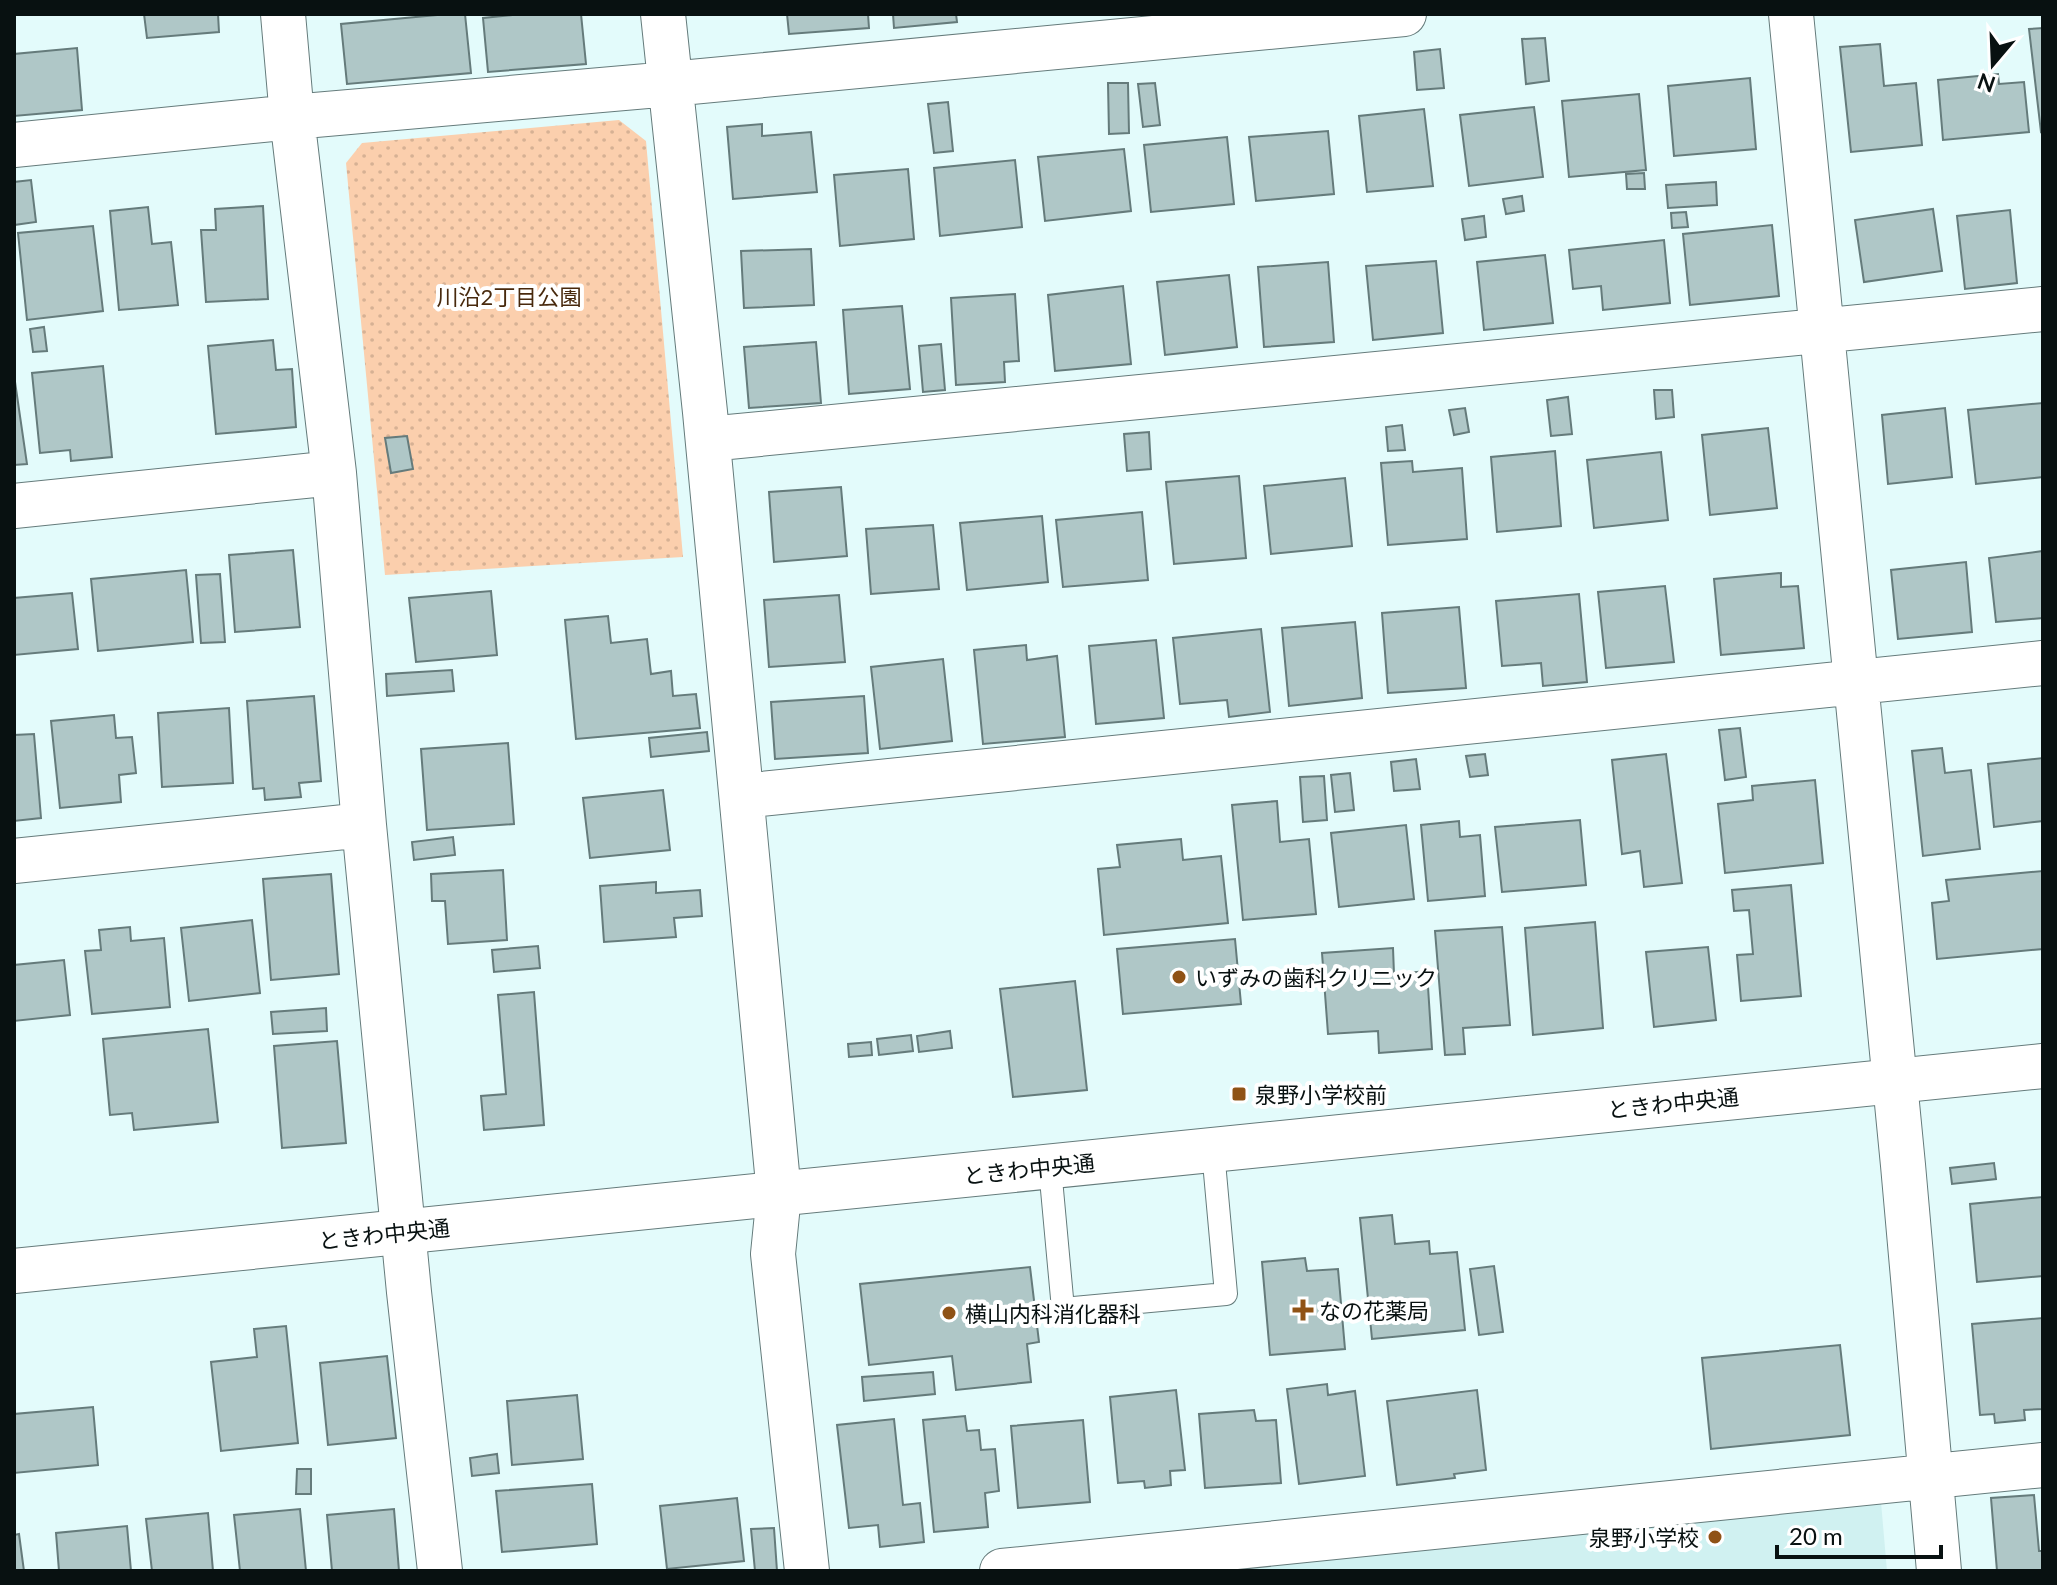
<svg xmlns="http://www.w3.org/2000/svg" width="2057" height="1585" font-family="Lato,'Noto Sans JP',sans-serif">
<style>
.built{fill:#d0f1f1}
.green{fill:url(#green-dots)}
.building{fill:#afc7c7;stroke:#657b7b;stroke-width:2}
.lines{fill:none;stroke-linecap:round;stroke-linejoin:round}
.service-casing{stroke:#657b7b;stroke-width:24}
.minor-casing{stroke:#657b7b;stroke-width:46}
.tertiary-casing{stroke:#657b7b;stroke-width:46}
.service{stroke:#fff;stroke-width:22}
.minor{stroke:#fff;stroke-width:44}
.tertiary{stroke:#fff;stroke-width:44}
.poi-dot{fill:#8f5215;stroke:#fff;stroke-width:3}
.labels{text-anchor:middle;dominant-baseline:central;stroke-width:8;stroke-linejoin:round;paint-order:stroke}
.park-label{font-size:22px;fill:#48290d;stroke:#fff}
.poi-label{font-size:22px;fill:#081111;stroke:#fff;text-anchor:start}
.street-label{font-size:22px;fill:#081111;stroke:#fff}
</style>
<defs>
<pattern id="green-dots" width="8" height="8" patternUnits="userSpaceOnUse" patternTransform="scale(2)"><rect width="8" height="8" fill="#fbcfad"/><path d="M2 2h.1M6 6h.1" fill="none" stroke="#d6b194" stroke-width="1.8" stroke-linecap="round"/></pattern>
</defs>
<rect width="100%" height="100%" fill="#e3fbfb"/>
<path class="built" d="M1881,1502L1887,1571H1211Z"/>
<path class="green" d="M619,120L646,141L683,557L385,575L346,163L362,143Z"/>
<path class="building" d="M144,14H218L219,32L147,38Z
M448,14H465L471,73L347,84L341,24Z
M522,14H581L586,64L488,72L483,18Z
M787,14H868L869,28L789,34Z
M893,14H956L957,22L894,28Z
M2043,28V131L2041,132L2029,29Z
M1545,38L1549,81L1526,84L1522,39Z
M1880,44L1884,86L1916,83L1922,145L1851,152L1840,47Z
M77,48L82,110L14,116V54Z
M1440,49L1444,88L1417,90L1414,52Z
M1998,74L1999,84L2024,82L2029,132L1943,140L1938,80Z
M1750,78L1756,149L1674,156L1668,86Z
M1108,83H1128L1129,133L1109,134Z
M1155,83L1160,125L1143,127L1138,84Z
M1639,94L1646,170L1569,177L1562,101Z
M948,102L953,151L934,153L928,104Z
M1534,107L1543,177L1469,186L1460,115Z
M1424,109L1433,186L1367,192L1359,116Z
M762,124V136L811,132L817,192L733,199L727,127Z
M1328,131L1334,194L1256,201L1249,137Z
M1227,137L1234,204L1151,212L1144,145Z
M1124,149L1131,211L1045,221L1038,157Z
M1015,160L1022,227L940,236L934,168Z
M908,169L914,239L840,246L834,175Z
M1644,173L1645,189H1627L1626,174Z
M31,180L36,222L14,225V182Z
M1716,182L1717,205L1668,208L1666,185Z
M1522,196L1524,211L1506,214L1503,199Z
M263,206L268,299L206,302L201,230H216L215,209Z
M148,207L152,244L171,242L178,305L119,310L110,211Z
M1933,209L1942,271L1864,282L1855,220Z
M2010,210L2017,283L1965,289L1957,216Z
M1686,212L1688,227L1672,228L1671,213Z
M1484,216L1486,237L1465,240L1462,219Z
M1772,225L1779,296L1690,305L1683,234Z
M93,226L103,311L27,320L18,233Z
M1664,240L1670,303L1603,310L1601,286L1573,289L1569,250Z
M811,249L814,305L744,308L741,251Z
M1545,255L1553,323L1484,330L1477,262Z
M1436,261L1443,333L1373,340L1366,266Z
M1328,262L1334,342L1264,347L1258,267Z
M1229,275L1237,347L1165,355L1157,282Z
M1123,286L1131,364L1055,371L1048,295Z
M1015,294L1019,361L1004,362L1005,382L956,385L951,298Z
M902,306L910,389L849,394L843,310Z
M44,327L47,351L33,352L30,329Z
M273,340L276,370L292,369L296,427L216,434L208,346Z
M816,342L821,403L749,408L744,347Z
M941,344L945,390L923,392L919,346Z
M103,366L112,457L71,461L70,450L40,453L32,373Z
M14,375L27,464L14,465Z
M1654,390H1672L1674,417L1656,419Z
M1568,397L1572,434L1551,436L1547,400Z
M2043,403V477L1976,484L1968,410Z
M1465,408L1469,432L1454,435L1449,410Z
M1945,408L1952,477L1888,484L1882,415Z
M1402,425L1405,450L1388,451L1386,427Z
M1768,428L1777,508L1710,515L1702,435Z
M1149,432L1151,469L1127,471L1124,434Z
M407,436L413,469L391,473L385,438Z
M1555,451L1561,526L1497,532L1491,457Z
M1661,452L1668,520L1594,528L1587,460Z
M1412,461L1413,472L1462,468L1467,539L1388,545L1381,463Z
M1239,476L1246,558L1174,564L1166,482Z
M1345,478L1352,546L1271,554L1264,486Z
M841,487L847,556L774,562L769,492Z
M1142,512L1148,580L1063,587L1056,520Z
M1042,516L1048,582L967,590L960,523Z
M933,525L939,589L871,594L866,529Z
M293,550L300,627L235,632L229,555Z
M2043,551V618L1996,622L1989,558Z
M1966,562L1972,632L1898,639L1891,570Z
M186,570L193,642L98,651L91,579Z
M1781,573V587L1798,586L1804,648L1721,655L1714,579Z
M220,574L225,642L201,643L196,575Z
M1665,586L1674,662L1606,668L1598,592Z
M491,591L497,655L416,662L409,598Z
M72,593L78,649L14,655V598Z
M1579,594L1587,682L1543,686L1541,663L1502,666L1496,601Z
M839,595L845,662L769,667L764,600Z
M1459,607L1466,688L1388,693L1382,613Z
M608,616L611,643L647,639L651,674L671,671L673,696L696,694L700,728L576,739L565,620Z
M1355,622L1362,698L1289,706L1282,628Z
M1261,629L1270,712L1229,717L1227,700L1180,704L1173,638Z
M1156,640L1164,718L1096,724L1089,646Z
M1026,645L1027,660L1057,656L1065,737L983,744L974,650Z
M943,659L952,741L880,749L871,667Z
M452,670L454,691L387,696L386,674Z
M314,696L321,781L299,783L301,797L265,800L264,788L253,789L247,701Z
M864,696L868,753L775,759L771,702Z
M229,708L233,783L162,787L158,713Z
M114,715L116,738L132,737L136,773L119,775L121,802L60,808L51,721Z
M1740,728L1746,777L1725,780L1719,730Z
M707,732L709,751L651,757L649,738Z
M34,734L41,818L14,821V735Z
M508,743L514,824L427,830L421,749Z
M1942,748L1945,773L1971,770L1980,849L1923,856L1912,751Z
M1485,754L1488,775L1470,777L1466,756Z
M1666,754L1682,883L1644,887L1640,851L1622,854L1612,760Z
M2043,758V821L1994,827L1988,764Z
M1416,759L1420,789L1394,791L1391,762Z
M1350,773L1354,810L1335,812L1331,775Z
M1324,776L1327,820L1303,822L1300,777Z
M1815,780L1823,863L1725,873L1718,804L1753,800L1752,786Z
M663,790L670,850L590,858L583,798Z
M1277,801L1280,842L1309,839L1316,914L1243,920L1232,805Z
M1580,820L1586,885L1502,892L1495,827Z
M1459,821L1460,837L1480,835L1485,896L1428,901L1421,825Z
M1406,825L1414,899L1339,907L1331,833Z
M453,837L455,855L414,860L412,842Z
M1181,839L1183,860L1221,856L1228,923L1104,935L1098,869L1120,867L1117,845Z
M503,870L507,940L448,944L445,901H432L431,874Z
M2043,871V949L1937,959L1932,903L1949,901L1946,880Z
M331,874L339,974L271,980L263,879Z
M656,882V893L700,890L702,916L674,918L676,937L604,942L600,886Z
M1791,885L1801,996L1741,1001L1737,955L1753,954L1749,910L1734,911L1732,890Z
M252,920L260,993L189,1001L181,928Z
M1595,922L1603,1028L1533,1035L1525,928Z
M130,927L131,941L164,938L170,1007L92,1014L85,951L101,950L99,930Z
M1502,927L1510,1025L1463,1028L1465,1054L1445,1055L1435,931Z
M1235,939L1241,1004L1123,1014L1117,949Z
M538,946L540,968L494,972L492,950Z
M1708,947L1716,1020L1654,1027L1646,952Z
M1393,948L1394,974L1427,971L1432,1049L1379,1053L1378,1031L1328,1034L1322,953Z
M64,960L70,1015L14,1021V965Z
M1075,981L1087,1090L1013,1097L1000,989Z
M534,992L544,1125L484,1130L481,1096L506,1094L498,995Z
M326,1008L327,1031L273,1034L271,1012Z
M208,1029L218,1122L134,1130L132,1113L110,1115L103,1039Z
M950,1031L952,1048L919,1052L917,1036Z
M911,1035L913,1051L879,1055L877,1039Z
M337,1041L346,1143L282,1148L274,1046Z
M871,1042L872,1055L849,1057L848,1044Z
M1994,1163L1996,1179L1952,1184L1950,1168Z
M2043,1197V1276L1977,1282L1970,1204Z
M1392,1215L1395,1244L1429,1241L1430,1254L1457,1252L1465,1330L1372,1339L1360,1218Z
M1305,1258L1307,1271L1338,1269L1345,1349L1270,1355L1262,1262Z
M1494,1266L1503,1332L1479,1335L1470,1269Z
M1030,1267L1039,1342L1027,1344L1031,1382L956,1390L952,1356L869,1365L860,1284Z
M2043,1318V1409L2024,1410L2025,1420L1995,1423L1994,1414L1980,1415L1972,1324Z
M286,1326L298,1443L221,1451L211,1362L257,1357L254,1329Z
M1840,1345L1850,1435L1711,1449L1702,1358Z
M387,1356L396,1438L328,1445L320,1363Z
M933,1372L935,1394L864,1401L862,1377Z
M1327,1384L1328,1395L1355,1391L1365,1476L1299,1484L1287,1389Z
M1176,1390L1185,1470L1170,1471L1171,1485L1145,1488L1144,1481L1118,1483L1110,1397Z
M1477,1390L1486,1470L1454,1474L1455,1478L1397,1485L1387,1401Z
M577,1395L583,1459L512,1465L507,1401Z
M93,1407L98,1465L14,1473V1414Z
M1254,1410L1256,1421L1276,1420L1281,1483L1205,1488L1199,1414Z
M965,1416L967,1431L979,1430L981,1450L995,1449L999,1491L985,1493L988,1527L934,1532L923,1420Z
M894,1419L903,1505L920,1503L924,1542L880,1547L878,1525L849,1528L837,1425Z
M1083,1420L1090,1502L1018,1508L1011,1426Z
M497,1454L499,1473L472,1476L470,1458Z
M297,1469H311V1494H296Z
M592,1484L597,1544L502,1552L496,1491Z
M2034,1495L2039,1551H2043V1571H1997L1991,1498Z
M737,1498L744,1561L667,1569L660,1506Z
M300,1509L306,1571H240L234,1515Z
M394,1509L399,1571H332L327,1515Z
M208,1513L213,1571H152L146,1519Z
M127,1526L131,1571H59L56,1533Z
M774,1528L777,1571H755L751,1529Z
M19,1534L24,1571H14V1535Z"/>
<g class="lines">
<defs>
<path id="service" d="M1050,1168L1063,1309L1226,1294L1213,1151"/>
<path id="minor" d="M283,14L292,117L334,473L364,825L409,1292L440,1571
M663,14L705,412L779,1194L773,1254L807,1571
M1791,14L1903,1165L1939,1571
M14,145L292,117L670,84L1404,14
M708,439L2043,309
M14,506L334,473
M742,796L2043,663
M14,861L364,825
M1002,1571L2043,1465"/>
<path id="tertiary" d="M14,1271L2043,1066"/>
</defs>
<use href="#service" class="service-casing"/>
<use href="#minor" class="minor-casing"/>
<use href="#tertiary" class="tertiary-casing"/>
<use href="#service" class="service"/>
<use href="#minor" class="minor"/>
<use href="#tertiary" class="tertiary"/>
</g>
<g class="poi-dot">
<circle cx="1179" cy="977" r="8"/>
<rect x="1231" y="1086" width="16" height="16" rx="4"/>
<path d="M1299 1298h8v8h8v8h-8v8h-8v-8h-8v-8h8z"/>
<circle cx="949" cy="1313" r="8"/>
<circle cx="1715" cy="1537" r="8"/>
</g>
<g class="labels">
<g class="park-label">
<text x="509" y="296">川沿2丁目公園</text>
</g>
<g class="poi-label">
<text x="1195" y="977">いずみの歯科クリニック</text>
<text x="1255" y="1094">泉野小学校前</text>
<text x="1319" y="1310">なの花薬局</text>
<text x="965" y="1313">横山内科消化器科</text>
<text x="1699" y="1537" text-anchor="end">泉野小学校</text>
</g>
<g class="street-label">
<text transform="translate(1673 1103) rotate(-6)">ときわ中央通</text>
<text transform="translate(1029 1169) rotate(-6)">ときわ中央通</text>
<text transform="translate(384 1234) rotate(-6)">ときわ中央通</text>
</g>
</g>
<rect width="2057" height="1585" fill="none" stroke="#081111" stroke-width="32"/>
<g transform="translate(1993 64) rotate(199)" stroke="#ffffff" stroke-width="6" paint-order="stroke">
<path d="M0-6L14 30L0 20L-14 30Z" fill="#081111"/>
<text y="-12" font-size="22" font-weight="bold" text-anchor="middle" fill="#081111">N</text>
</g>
<path d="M1777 1545v12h164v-12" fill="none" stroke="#081111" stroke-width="4"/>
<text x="1789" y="1545" font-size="24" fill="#081111" stroke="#ffffff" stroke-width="6" paint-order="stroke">20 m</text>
</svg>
